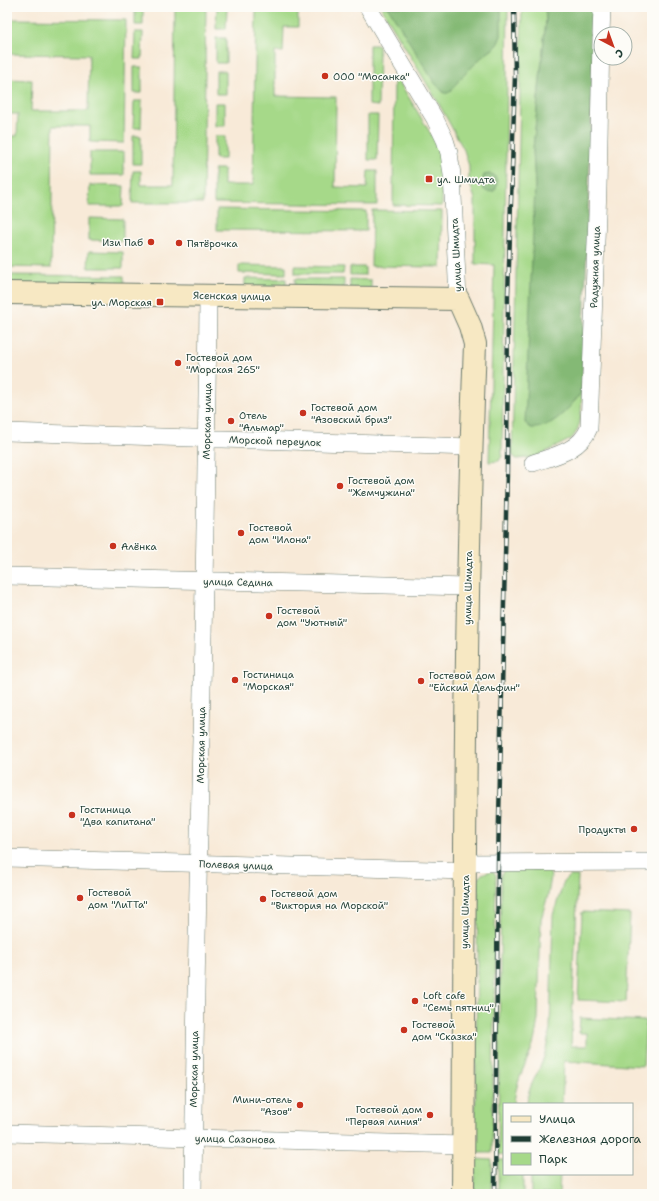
<svg xmlns="http://www.w3.org/2000/svg" width="659" height="1201" font-family="'Shantell Sans',sans-serif">
<style>
.green{fill:#a6d989;stroke:#628b5e}
.forest{fill:#84b975;stroke:#527b54}
.lines{fill:none;stroke-linecap:round;stroke-linejoin:round}
.street-casing{stroke:#6b7a6d;stroke-width:18}
.secondary-casing{stroke:#6b7a6d;stroke-width:24}
.street{stroke:#fff;stroke-width:17}
.secondary{stroke:#f7e8c3;stroke-width:22}
.rail-casing{stroke:#1f3d34;stroke-width:4.5}
.rail{stroke:#fdfcf7;stroke-width:3;stroke-dasharray:9;stroke-linecap:butt}
.poi-dot{fill:#c8321e;stroke:#fdfcf7;stroke-width:1.5}
.labels{text-anchor:middle;dominant-baseline:central;stroke-width:3;stroke-linejoin:round;paint-order:stroke}
.poi-label{font-size:10px;fill:#1f3d34;stroke:#fdfcf7;text-anchor:start}
.street-label{font-size:10px;fill:#1f3d34;stroke:#fdfcf7}
</style>
<rect width="100%" height="100%" fill="#fdfcf7"/>
<filter id="ink" filterUnits="userSpaceOnUse"><feTurbulence type="fractalNoise" baseFrequency=".025" numOctaves="2"/><feDisplacementMap in="SourceGraphic" scale="8" xChannelSelector="R" yChannelSelector="G"/><feConvolveMatrix kernelMatrix="1 2 1 2 8 2 1 2 1" color-interpolation-filters="sRGB"/></filter>
<filter id="wash" filterUnits="userSpaceOnUse"><feTurbulence type="fractalNoise" baseFrequency=".012" numOctaves="4" result="noise"/><feDisplacementMap in="SourceGraphic" scale="16" xChannelSelector="R" yChannelSelector="G"/><feGaussianBlur stdDeviation="0.9" result="paint"/><feColorMatrix in="noise" values="0 0 0 0 0 0 0 0 0 0 0 0 0 0 0 0 0 1.4 0 .05"/><feComposite in="paint" operator="in"/></filter>
<g filter="url(#wash)">
<rect width="100%" height="100%" fill="#f8ead8"/>
<path class="green" d="M135,7H206L203,203H132L133,171H141V185H173L175,8L143,7V25H135Z
M217,7H298V27H284L283,52H275V96L336,97L335,187L367,188L368,171H377V205L214,203V169H224V185H253L256,9L227,8L226,29H216Z
M381,7H508L502,456L499,461L489,462L494,265L475,264V199L469,181V166L464,150L439,104Z
M522,7H545L546,20L533,149L535,186L553,421L575,401L582,391C581,407 583,427 571,439L536,457L517,459L514,457L512,454Z
M7,19L126,20L124,143L90,142V126H53L51,268L7,267V136H17L18,114H7V79L32,80L31,111H88L89,55L7,54Z
M135,32H143L142,59H134Z
M216,38H226V63H216Z
M369,45H379L378,106L369,105Z
M134,67H142V93H134Z
M216,71H226V94H216Z
M394,73L443,154L442,206L393,205Z
M134,101H142L141,128H133Z
M215,103H225V126H215Z
M368,115H378L377,160H368Z
M133,136H141V164H133Z
M215,136H225V159H215Z
M90,152H124V175H90Z
M90,185L124,186L123,206H89Z
M217,209L366,211V231L217,230Z
M372,210L442,211L441,267L371,266Z
M89,218L123,219V241L89,240Z
M89,251L123,252V268H88Z
M239,265L286,266V274L239,273Z
M295,266L344,267L343,274H295Z
M350,267H365V275H350Z
M7,275L124,276V286L7,285Z
M245,278L286,279V289H245Z
M295,279H344V290L295,289Z
M350,279L371,280V290H350Z
M507,869H546L550,873L551,877L548,895L541,919L538,1019C536,1030 535,1042 530,1053C523,1069 515,1086 514,1104H504V1155L498,1154L501,874L503,871Z
M493,871L496,875L492,1153H475L478,879C481,873 486,872 493,871Z
M569,876H578L571,1046H587V1033H579L580,1018L646,1021L643,1066L564,1061L562,1104H527C527,1087 539,1073 544,1057C547,1048 548,1038 550,1029L553,915L564,881Z
M582,912L630,914L626,1002L578,1000Z
M475,1159L492,1160V1194H474Z
M498,1160H504V1174H523V1194H498Z
M531,1174H560L559,1194H531Z"/>
<path class="forest" d="M388,7H501V36L498,43L493,49L482,57L459,80L451,91L448,93H444L434,82Z
M545,7H595L582,391C572,406 551,430 531,428L525,423L535,186L533,149L546,20Z
M489,174L494,175C498,181 498,186 494,191C482,194 480,186 484,175Z"/>
</g>
<g filter="url(#ink)">
<g class="lines">
<defs>
<path id="street" d="M368,7L435,119L445,140L449,153L452,175L458,299
M601,34L602,7
M7,432L471,447
M533,463C554,456 580,451 589,428L598,188L601,38
M7,576L468,587
M7,858L466,871
M466,863L652,862
M7,1133L463,1145
M193,1194C196,895 206,595 208,296"/>
<path id="secondary" d="M7,293L458,299L470,326L475,344C464,627 465,911 463,1194"/>
</defs>
<use href="#street" class="street-casing"/>
<use href="#secondary" class="secondary-casing"/>
<use href="#street" class="street"/>
<use href="#secondary" class="secondary"/>
<defs>
<path id="rail" d="M495,1194L498,862L507,472L508,296L515,75L514,7"/>
</defs>
<use href="#rail" class="rail-casing"/>
<use href="#rail" class="rail"/>
</g>
</g>
<g class="poi-dot">
<circle cx="325" cy="76" r="4"/>
<rect x="425" y="175" width="8" height="8" rx="2"/>
<circle cx="151" cy="242" r="4"/>
<circle cx="179" cy="243" r="4"/>
<rect x="156" y="298" width="8" height="8" rx="2"/>
<circle cx="178" cy="363" r="4"/>
<circle cx="303" cy="413" r="4"/>
<circle cx="231" cy="421" r="4"/>
<circle cx="340" cy="486" r="4"/>
<circle cx="241" cy="533" r="4"/>
<circle cx="113" cy="546" r="4"/>
<circle cx="269" cy="616" r="4"/>
<circle cx="235" cy="680" r="4"/>
<circle cx="421" cy="681" r="4"/>
<circle cx="72" cy="815" r="4"/>
<circle cx="634" cy="829" r="4"/>
<circle cx="80" cy="898" r="4"/>
<circle cx="263" cy="899" r="4"/>
<circle cx="415" cy="1001" r="4"/>
<circle cx="404" cy="1030" r="4"/>
<circle cx="300" cy="1105" r="4"/>
<circle cx="430" cy="1115" r="4"/>
</g>
<g class="labels">
<g class="poi-label">
<text x="333" y="76">ООО "Мосанка"</text>
<text x="437" y="179">ул. Шмидта</text>
<text x="143" y="242" text-anchor="end">Изи Паб</text>
<text x="187" y="243">Пятёрочка</text>
<text x="152" y="302" text-anchor="end">ул. Морская</text>
<text x="186" y="357">Гостевой дом<tspan x="186" dy="12">"Морская 265"</tspan></text>
<text x="311" y="407">Гостевой дом<tspan x="311" dy="12">"Азовский бриз"</tspan></text>
<text x="239" y="415">Отель<tspan x="239" dy="12">"Альмар"</tspan></text>
<text x="348" y="480">Гостевой дом<tspan x="348" dy="12">"Жемчужина"</tspan></text>
<text x="249" y="527">Гостевой<tspan x="249" dy="12">дом "Илона"</tspan></text>
<text x="121" y="546">Алёнка</text>
<text x="277" y="610">Гостевой<tspan x="277" dy="12">дом "Уютный"</tspan></text>
<text x="243" y="674">Гостиница<tspan x="243" dy="12">"Морская"</tspan></text>
<text x="429" y="675">Гостевой дом<tspan x="429" dy="12">"Ейский Дельфин"</tspan></text>
<text x="80" y="809">Гостиница<tspan x="80" dy="12">"Два капитана"</tspan></text>
<text x="626" y="829" text-anchor="end">Продукты</text>
<text x="88" y="892">Гостевой<tspan x="88" dy="12">дом "ЛиТТа"</tspan></text>
<text x="271" y="893">Гостевой дом<tspan x="271" dy="12">"Виктория на Морской"</tspan></text>
<text x="423" y="995">Loft cafe<tspan x="423" dy="12">"Семь пятниц"</tspan></text>
<text x="412" y="1024">Гостевой<tspan x="412" dy="12">дом "Сказка"</tspan></text>
<text x="292" y="1099" text-anchor="end">Мини-отель<tspan x="292" dy="12">"Азов"</tspan></text>
<text x="422" y="1109" text-anchor="end">Гостевой дом<tspan x="422" dy="12">"Первая линия"</tspan></text>
</g>
<g class="street-label">
<text transform="translate(456 255) rotate(-93)">улица Шмидта</text>
<text transform="translate(595 267) rotate(-88)">Радужная улица</text>
<text transform="translate(232 296) rotate(1)">Ясенская улица</text>
<text transform="translate(207 421) rotate(-89)">Морская улица</text>
<text transform="translate(275 441) rotate(2)">Морской переулок</text>
<text transform="translate(238 582) rotate(1)">улица Седина</text>
<text transform="translate(468 588) rotate(-89)">улица Шмидта</text>
<text transform="translate(201 745) rotate(-89)">Морская улица</text>
<text transform="translate(236 865) rotate(2)">Полевая улица</text>
<text transform="translate(465 912) rotate(-89)">улица Шмидта</text>
<text transform="translate(194 1069) rotate(-89)">Морская улица</text>
<text transform="translate(235 1139) rotate(1)">улица Сазонова</text>
</g>
</g>
<rect width="659" height="1201" fill="none" stroke="#fdfcf7" stroke-width="24"/>
<rect x="503" y="1103" width="130" height="72" fill="#fdfcf7" stroke="#a4b0a9"/>
<rect x="511" y="1116" width="20" height="6" fill="#f7e8c3" stroke="#a4b0a9"/>
<text x="539" y="1123" font-size="12" fill="#1f3d34">Улица</text>
<rect x="511" y="1136" width="20" height="6" fill="#1f3d34" stroke="#a4b0a9"/>
<text x="539" y="1143" font-size="12" fill="#1f3d34">Железная дорога</text>
<rect x="511" y="1153" width="20" height="12" fill="#a6d989" stroke="#a4b0a9"/>
<text x="539" y="1163" font-size="12" fill="#1f3d34">Парк</text>
<g transform="translate(613 46) rotate(139)"><circle r="19" fill="#fdfcf7" stroke="#a4b0a9"/>
<path d="M0-3L7 15L0 10L-7 15Z" fill="#c8321e"/>
<text y="-6" font-size="11" font-weight="bold" text-anchor="middle" fill="#1f3d34">С</text>
</g>
</svg>
